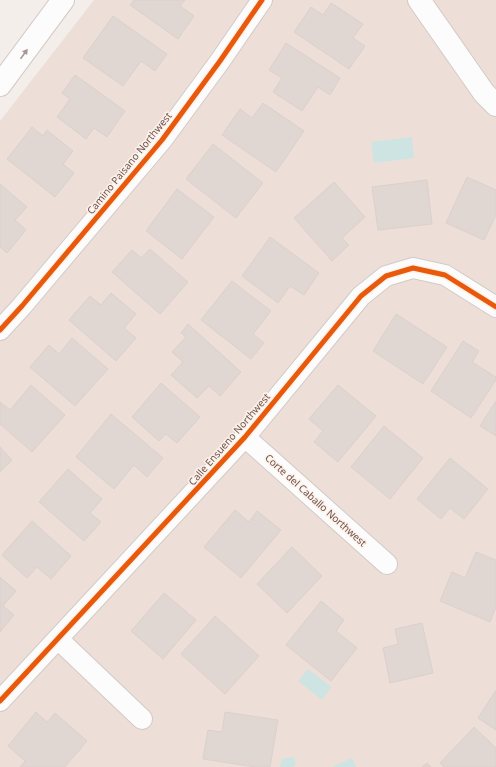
<svg xmlns="http://www.w3.org/2000/svg" width="496" height="767" font-family="'Noto Sans',sans-serif">
<style>
.residential{fill:#eddfd8}
.water{fill:#cde4e2}
.building{fill:#e0d6d2;stroke:#dcd0cd}
.lines{fill:none;stroke-linecap:round;stroke-linejoin:round}
.minor-casing{stroke:#d2cac6;stroke-width:22}
.tertiary-casing{stroke:#d2cac6;stroke-width:24}
.secondary-casing{stroke:#d3c9c6;stroke-width:24}
.minor{stroke:#fdfcfc;stroke-width:20}
.tertiary{stroke:#fdfcfc;stroke-width:22}
.secondary{stroke:#fdfcfc;stroke-width:22}
.cycleway-casing{stroke:#fcf2ea;stroke-width:8}
.cycleway{stroke:#e8590c;stroke-width:5}
.oneway{fill:#a79693}
.labels{text-anchor:middle;dominant-baseline:central;stroke-width:3;stroke-linejoin:round;paint-order:stroke}
.street-label{font-size:10px;fill:#6e524d;stroke:#fcf2ea}
</style>
<rect width="100%" height="100%" fill="#f4eeea"/>
<path class="residential" d="M94,0H496V767H0V121Z"/>
<path class="water" d="M412,137L414,158L374,163L371,142Z
M308,669L331,687L322,700L298,681Z
M293,757L296,763L294,767H280L282,759L287,758Z
M352,758L356,767H332Z"/>
<path class="building" d="M134,0H185L180,6L194,16L178,39L130,5Z
M331,3L363,24L353,38L365,46L349,69L294,32L311,7L323,15Z
M113,16L167,54L155,71L141,61L123,86L83,58Z
M286,43L340,78L330,95L318,87L302,111L273,92L282,78L269,70Z
M75,75L125,111L107,137L94,128L86,139L57,117L70,99L62,93Z
M263,103L304,131L276,172L222,135L240,109L252,118Z
M32,127L43,136L47,130L73,151L63,164L74,173L55,197L7,159Z
M213,144L263,183L236,218L186,179Z
M467,177L496,190V215L484,240L446,223Z
M427,180L432,224L378,230L372,187Z
M334,182L365,217L342,238L349,245L332,261L294,218Z
M0,184L27,207L15,220L26,230L7,253L0,247Z
M177,189L214,217L182,259L146,231Z
M270,237L319,273L304,295L290,286L278,303L242,276Z
M150,249L188,282L160,314L112,272L132,250L141,258Z
M232,281L271,311L253,334L264,343L251,359L201,320Z
M111,293L136,314L124,328L136,338L116,361L69,320L90,296L101,305Z
M396,314L447,347L423,384L373,351Z
M188,324L241,372L220,396L209,386L197,398L171,375L183,362L172,352L186,337L181,333Z
M72,338L108,369L75,406L30,367L49,345L59,354Z
M463,341L479,351L472,362L496,377V380L471,418L431,391Z
M161,383L200,417L177,443L166,434L159,441L132,417Z
M31,385L65,415L32,452L0,424V402L10,410Z
M338,385L376,416L338,462L314,442L323,431L309,419Z
M496,401V436L480,426Z
M111,414L163,458L147,477L134,465L114,489L76,457Z
M384,426L423,458L390,499L351,467Z
M0,447L12,460L0,472Z
M450,458L488,489L464,519L450,508L441,519L417,499Z
M68,469L102,499L90,513L101,522L84,541L39,502Z
M235,510L249,522L257,511L281,530L241,578L204,547Z
M32,521L71,556L51,579L37,567L27,578L2,555Z
M292,547L322,576L287,613L257,584Z
M476,552L496,560V607L490,622L440,601L452,572L465,578Z
M0,577L16,591L3,606L14,615L0,632Z
M164,593L196,620L163,659L131,631Z
M321,601L344,620L336,631L357,648L331,681L286,645Z
M215,616L259,656L225,694L181,654Z
M422,623L433,673L390,683L383,648L398,644L395,629Z
M496,690V730L478,718Z
M36,712L47,722L55,713L87,741L65,767H20L25,761L8,746Z
M225,712L278,720L270,767H255L203,759L208,730L222,732Z
M474,727L496,748V767H444L440,763Z
M427,763L431,767H422Z"/>
<g class="lines">
<defs>
<path id="minor" d="M0,330L22,306L162,140L220,61L262,0
M245,437L387,564
M58,639L142,719
M0,701L245,437L361,296L386,276L413,268L445,275L496,307"/>
<path id="tertiary" d="M419,0L484,93L496,105"/>
<path id="secondary" d="M0,85L63,0"/>
</defs>
<use href="#minor" class="minor-casing"/>
<use href="#tertiary" class="tertiary-casing"/>
<use href="#secondary" class="secondary-casing"/>
<use href="#minor" class="minor"/>
<use href="#tertiary" class="tertiary"/>
<use href="#secondary" class="secondary"/>
<defs>
<path id="cycleway" d="M0,330L22,306L162,140L220,61L262,0
M0,701L245,437L361,296L386,276L413,268L445,275L496,307"/>
</defs>
<use href="#cycleway" class="cycleway-casing"/>
<use href="#cycleway" class="cycleway"/>
</g>
<defs><path id="oneway-solid" d="M-6-.8H1V-3.2L6.5 0L1 3.2V.8H-6Z"/></defs>
<use class="oneway" href="#oneway-solid" transform="translate(24 54) rotate(-54)"/>
<g class="labels">
<g class="street-label">
<text transform="translate(129 163) rotate(-51)">Camino Paisano Northwest</text>
<text transform="translate(229 439) rotate(-49)">Calle Ensueno Northwest</text>
<text transform="translate(316 500) rotate(42)">Corte del Caballo Northwest</text>
</g>
</g>
</svg>
